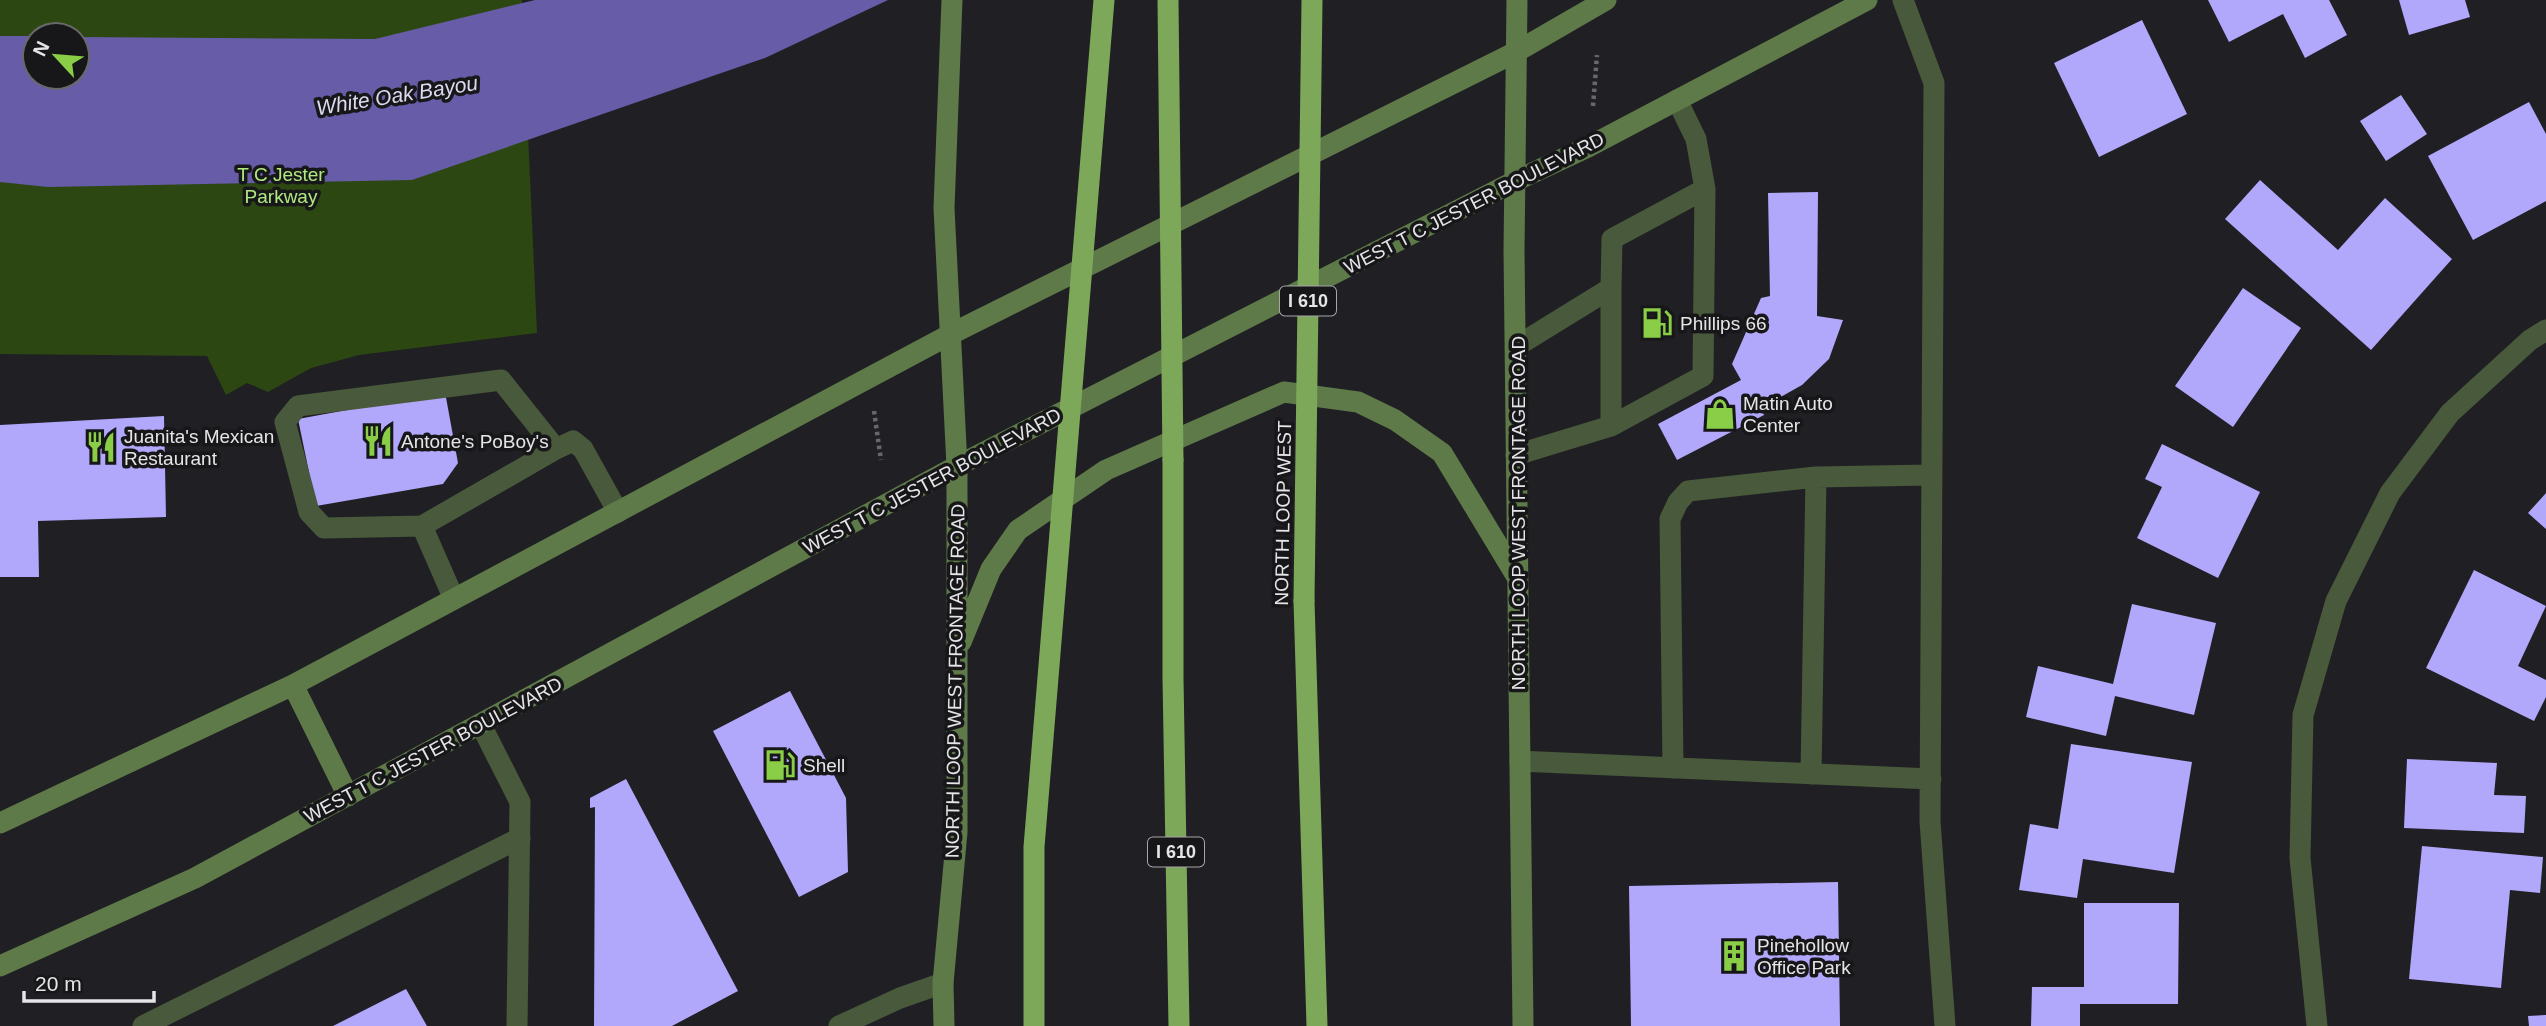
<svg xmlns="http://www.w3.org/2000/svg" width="2546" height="1026" font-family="Helvetica,sans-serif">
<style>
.green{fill:#2c4711;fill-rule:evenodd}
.water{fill:#675ca8}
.building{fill:#b1a7fb}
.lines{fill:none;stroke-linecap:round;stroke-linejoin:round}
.path{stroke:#68676b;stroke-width:4.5;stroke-dasharray:3.5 3.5;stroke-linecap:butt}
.lane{stroke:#485a3b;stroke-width:21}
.street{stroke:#485a3b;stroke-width:21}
.secondary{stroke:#5e7a48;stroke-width:21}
.highway{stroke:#7da859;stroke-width:21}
.highway-bridge{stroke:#7da859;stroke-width:21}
.labels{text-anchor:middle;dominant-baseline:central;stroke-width:7;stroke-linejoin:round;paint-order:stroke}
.shield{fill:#17171a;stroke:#a7a6aa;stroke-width:2}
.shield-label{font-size:18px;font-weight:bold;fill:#e5e4e7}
.park-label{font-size:19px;fill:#b0e97f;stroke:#17171a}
.street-label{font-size:19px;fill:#e5e4e7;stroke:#17171a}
.poi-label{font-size:19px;fill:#e5e4e7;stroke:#17171a;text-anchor:start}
.water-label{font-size:21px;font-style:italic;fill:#dbdaf0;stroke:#17171a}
</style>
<rect width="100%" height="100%" fill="#202024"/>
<path class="green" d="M0,0H522L537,333L359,355L311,368L268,392L247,383L226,395L207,356L0,354ZM35,35H77V77H35Z"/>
<path class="water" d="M535,0H888L765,58L412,180L48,187L0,182V36H35V77H77V37L375,39Z"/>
<path class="building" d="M2208,0H2329L2347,35L2305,58L2283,14L2229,42Z
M2399,0H2465L2470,17L2409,35Z
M2142,20L2187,114L2099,157L2054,63Z
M2401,95L2427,134L2386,161L2360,121Z
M2529,102L2546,134V201L2473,240L2428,156Z
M2260,180L2338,250L2385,198L2452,259L2371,350L2225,219Z
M1818,192L1817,316L1843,320L1829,359L1802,385L1761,408L1764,415L1677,460L1658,424L1741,380L1732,364L1761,298L1770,296L1768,193Z
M2243,288L2301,328L2233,427L2175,386Z
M445,392L458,463L443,484L316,506L298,419Z
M164,416L166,517L38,521L39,577H0V425Z
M2162,444L2260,492L2218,578L2137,538L2162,487L2145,479Z
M2546,493V529L2528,513Z
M2474,570L2546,606L2518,666L2546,680V697L2534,721L2426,668Z
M2132,604L2216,623L2194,715L2115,696L2106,736L2026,717L2038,666L2113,684Z
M790,691L846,798L848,872L799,897L713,731Z
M2071,744L2192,762L2174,873L2083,859L2077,898L2019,890L2030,824L2058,829Z
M2407,759L2497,763L2494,795L2526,796L2524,833L2404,828Z
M626,779L738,991L672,1026H594L595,807L590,808V798Z
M2422,846L2543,857L2540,893L2510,890L2501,988L2409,979Z
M1838,882L1840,1026H1631L1629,886Z
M2084,903H2179L2178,1004H2080V1026H2031L2032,987H2084Z
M406,989L427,1026H333Z
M2546,1015V1026H2529L2528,1016Z"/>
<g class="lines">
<path class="path" d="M1593,106L1597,55
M874,411L881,460"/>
<path class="lane" d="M1903,0L1934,83L1930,821L1945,1026
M1517,346L1611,288L1612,239L1705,189
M1611,426V288
M1516,455L1611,426L1703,376L1705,189L1696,139L1677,100
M422,526L324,528L309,512L285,422L298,406L501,380L556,449
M454,599L422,526L556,449L573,441L583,449L618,512
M481,725L520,802L517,1026
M1520,761L1931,779
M1673,768L1670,519L1678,502L1688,491L1816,477L1931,475
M1811,774L1816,477
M143,1026L520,838
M839,1026L900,998L943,983"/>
<path class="street" d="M2317,1026L2300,858L2303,715L2336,601L2390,493L2450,413L2530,340L2546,330"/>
<path class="secondary" d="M1517,0L1514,251L1523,1026
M961,642L991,569L1018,530L1106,470L1284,392L1358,402L1395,420L1442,453L1517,577
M293,685L348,796
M0,823L293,685L951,334L1516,52L1606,0
M0,966L195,878L957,466L1515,181L1588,147L1867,0
M944,1026L943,983L957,832V466L944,208L952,0"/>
<path class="highway" d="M1173,460V678L1179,1026
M1304,601L1317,1026"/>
<path class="highway-bridge" d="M1168,0L1173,460
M1304,601L1312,0
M1034,1026V847L1104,0"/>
</g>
<defs>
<symbol id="fuel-bare" viewBox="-9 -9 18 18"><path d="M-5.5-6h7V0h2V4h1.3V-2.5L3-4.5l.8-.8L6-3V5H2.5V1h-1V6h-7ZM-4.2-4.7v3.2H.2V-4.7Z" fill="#8ace47" stroke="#17171a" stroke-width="2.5" paint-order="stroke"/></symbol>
<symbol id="shop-bare" viewBox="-9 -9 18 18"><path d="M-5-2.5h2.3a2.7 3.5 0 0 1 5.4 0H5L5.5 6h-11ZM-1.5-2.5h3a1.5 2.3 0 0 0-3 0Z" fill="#8ace47" stroke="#17171a" stroke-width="2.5" paint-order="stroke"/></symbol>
<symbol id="restaurant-bare" viewBox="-9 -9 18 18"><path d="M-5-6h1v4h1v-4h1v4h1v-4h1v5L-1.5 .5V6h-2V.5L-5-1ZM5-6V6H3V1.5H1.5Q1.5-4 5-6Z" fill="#8ace47" stroke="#17171a" stroke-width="2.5" paint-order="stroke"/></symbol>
<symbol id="building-bare" viewBox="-9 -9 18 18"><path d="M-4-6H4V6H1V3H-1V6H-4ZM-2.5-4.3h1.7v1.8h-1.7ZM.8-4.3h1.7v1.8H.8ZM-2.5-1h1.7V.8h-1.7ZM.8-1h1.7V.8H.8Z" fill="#8ace47" stroke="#17171a" stroke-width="2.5" paint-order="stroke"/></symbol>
</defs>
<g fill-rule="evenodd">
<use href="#fuel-bare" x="1635" y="301" width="44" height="44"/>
<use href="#shop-bare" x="1698" y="392" width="44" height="44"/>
<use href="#restaurant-bare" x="356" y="419" width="44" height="44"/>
<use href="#restaurant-bare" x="79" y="425" width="44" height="44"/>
<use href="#fuel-bare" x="758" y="743" width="44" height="44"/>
<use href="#building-bare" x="1712" y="934" width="44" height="44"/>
</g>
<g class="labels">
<g class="shield">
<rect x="1280" y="286.5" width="56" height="29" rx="5"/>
<rect x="1148" y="837.5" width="56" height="29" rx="5"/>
</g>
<g class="shield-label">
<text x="1308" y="301">I 610</text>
<text x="1176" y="852">I 610</text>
</g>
<g class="park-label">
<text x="281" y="174">T C Jester<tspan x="281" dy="22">Parkway</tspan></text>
</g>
<g class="street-label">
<text transform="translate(1474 203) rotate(-27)">WEST T C JESTER BOULEVARD</text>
<text transform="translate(932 481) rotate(-28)">WEST T C JESTER BOULEVARD</text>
<text transform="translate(1283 513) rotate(-89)">NORTH LOOP WEST</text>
<text transform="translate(1518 513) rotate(-90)">NORTH LOOP WEST FRONTAGE ROAD</text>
<text transform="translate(955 681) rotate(-89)">NORTH LOOP WEST FRONTAGE ROAD</text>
<text transform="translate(433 750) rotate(-28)">WEST T C JESTER BOULEVARD</text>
</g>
<g class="poi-label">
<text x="1680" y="323">Phillips 66</text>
<text x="1743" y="403">Matin Auto<tspan x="1743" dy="22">Center</tspan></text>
<text x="124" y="436">Juanita's Mexican<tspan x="124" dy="22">Restaurant</tspan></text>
<text x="401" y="441">Antone's PoBoy's</text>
<text x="803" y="765">Shell</text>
<text x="1757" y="945">Pinehollow<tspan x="1757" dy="22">Office Park</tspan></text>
</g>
<g class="water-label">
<text transform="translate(397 95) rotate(-9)">White Oak Bayou</text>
</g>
</g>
<g transform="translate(56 56) rotate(296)"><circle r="33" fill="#17171a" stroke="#69696c" stroke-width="2"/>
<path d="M0-5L12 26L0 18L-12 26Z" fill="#8ace47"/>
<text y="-10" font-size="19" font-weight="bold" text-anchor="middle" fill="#e5e4e7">N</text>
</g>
<path d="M24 991v10h130v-10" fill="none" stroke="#e5e4e7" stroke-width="3.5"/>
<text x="35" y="991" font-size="21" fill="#e5e4e7" stroke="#17171a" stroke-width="5" paint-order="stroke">20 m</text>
</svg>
